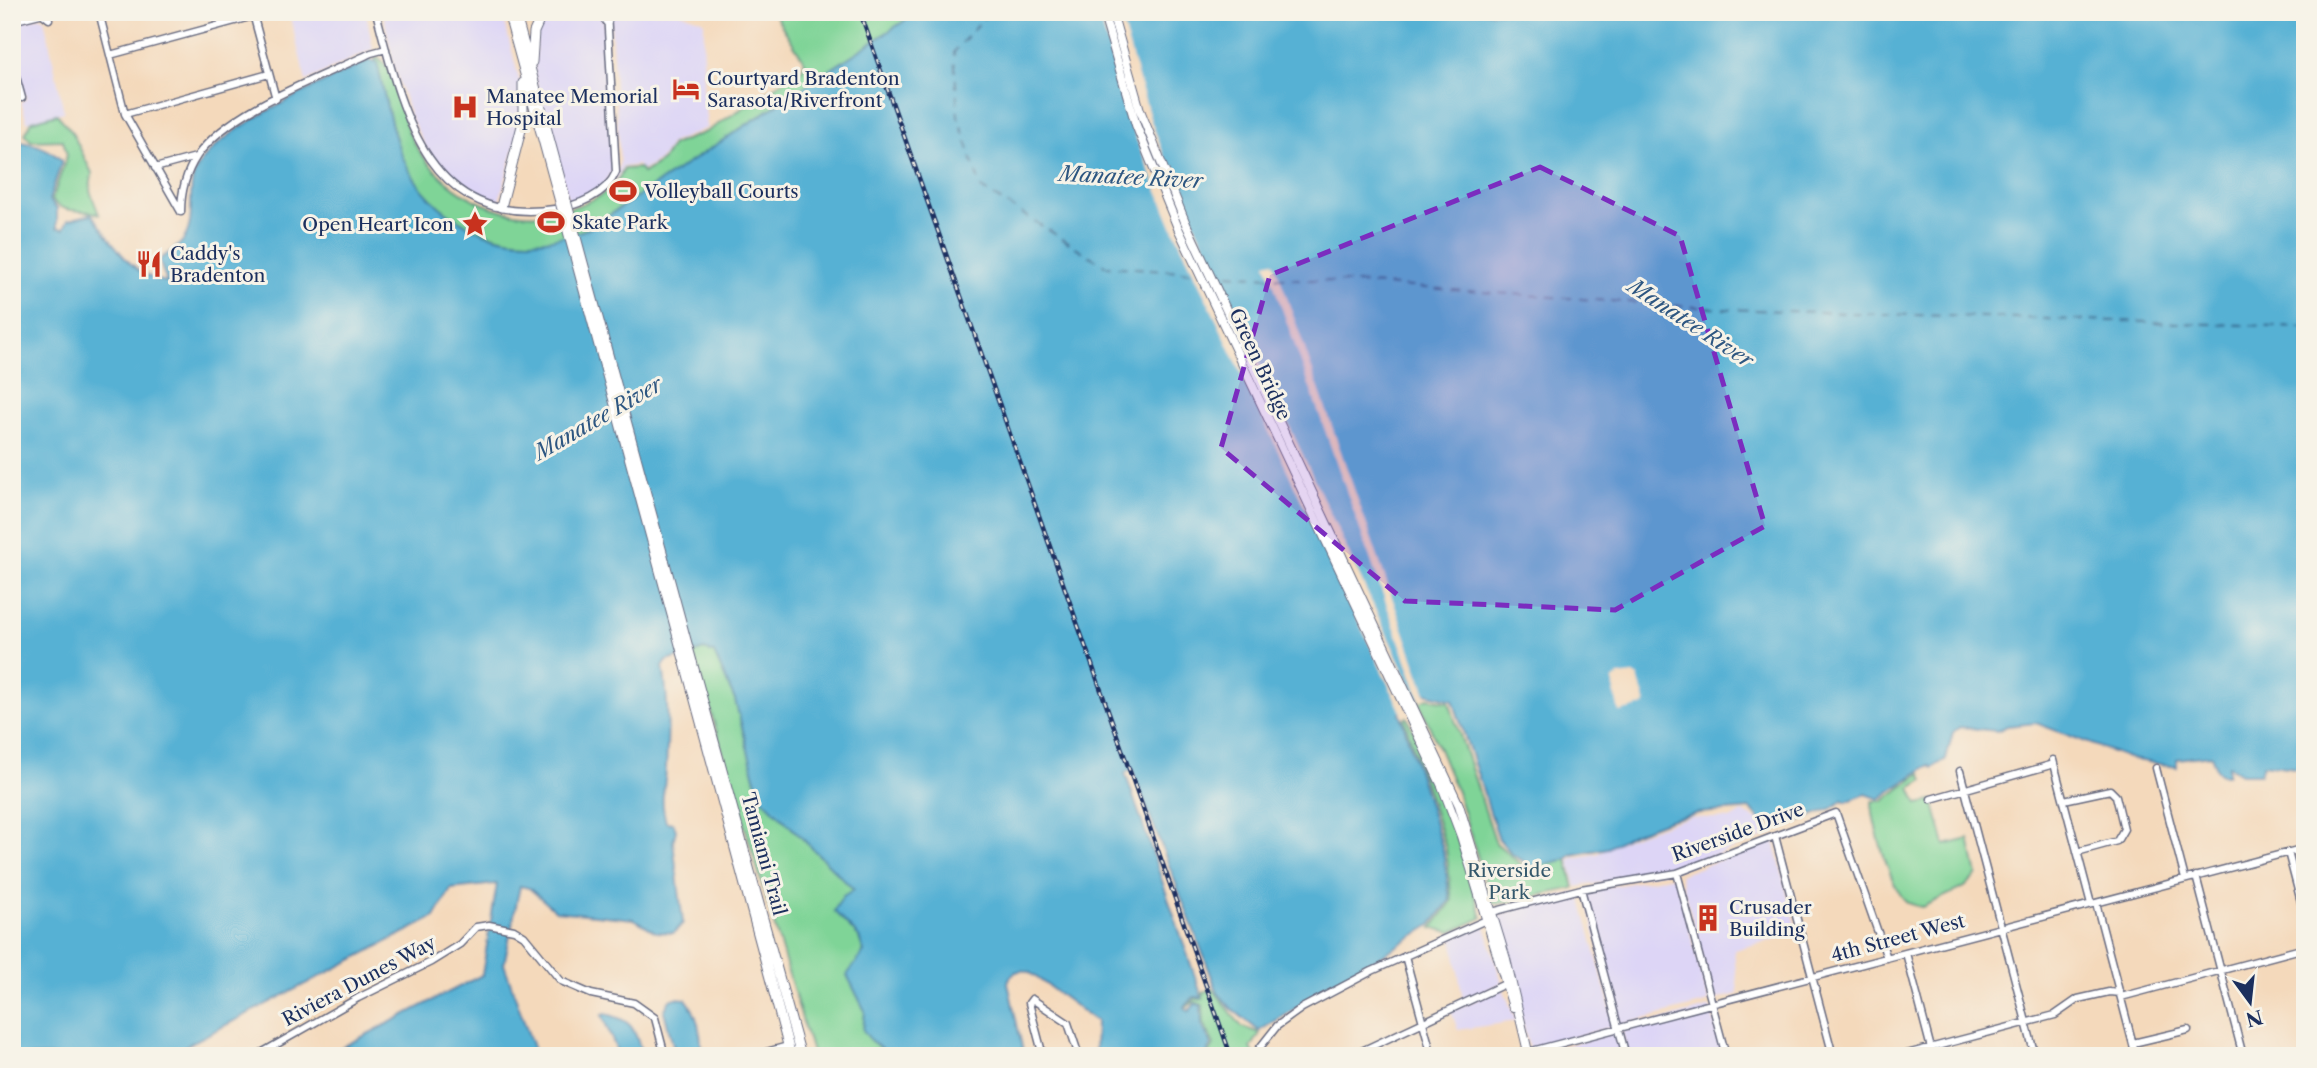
<svg xmlns="http://www.w3.org/2000/svg" width="2317" height="1068" font-family="'Libre Caslon Text',serif">
<style>
.built{fill:#ddd5f6}
.green{fill:#7fd497;stroke:#4d827a;stroke-width:2}
.water{fill:#57b1d4;stroke:#397099;stroke-width:2}
.pier{fill:#f4d9bb}
.lines{fill:none;stroke-linecap:round;stroke-linejoin:round}
.ferry{stroke:#2d5681;stroke-width:2;stroke-dasharray:9 7;stroke-linecap:butt}
.minor-casing{stroke:#676a7f;stroke-width:9}
.major-casing{stroke:#676a7f;stroke-width:10}
.highway-casing{stroke:#676a7f;stroke-width:11}
.minor{stroke:#fff;stroke-width:6}
.major{stroke:#fff;stroke-width:8}
.highway{stroke:#fff;stroke-width:9}
.rail-casing{stroke:#1b2f5e;stroke-width:4.5}
.rail{stroke:#f7f3e8;stroke-width:2;stroke-dasharray:5;stroke-linecap:butt}
.highway-bridge-casing{stroke:#676a7f;stroke-width:11;stroke-linecap:butt}
.highway-bridge{stroke:#fff;stroke-width:9}
.marked{fill:#7b2cbf;fill-opacity:0.2;stroke:#7b2cbf;stroke-width:5;stroke-dasharray:14 9;stroke-linejoin:round}
.labels{text-anchor:middle;dominant-baseline:central;stroke-width:6;stroke-linejoin:round;paint-order:stroke}
.poi-label{font-size:19px;fill:#1b2f5e;stroke:#f7f3e8;text-anchor:start}
.street-label{font-size:19px;fill:#1b2f5e;stroke:#f7f3e8}
.park-label{font-size:19px;fill:#34586c;stroke:#f7f3e8}
.water-label{font-size:21px;font-style:italic;fill:#2d5681;stroke:#f7f3e8}
</style>
<rect width="100%" height="100%" fill="#f7f3e8"/>
<filter id="ink" filterUnits="userSpaceOnUse"><feTurbulence type="fractalNoise" baseFrequency=".0143" numOctaves="2"/><feDisplacementMap in="SourceGraphic" scale="14" xChannelSelector="R" yChannelSelector="G"/><feConvolveMatrix kernelMatrix="1 2 1 2 8 2 1 2 1" color-interpolation-filters="sRGB"/></filter>
<filter id="wash" filterUnits="userSpaceOnUse"><feTurbulence type="fractalNoise" baseFrequency=".00686" numOctaves="4" result="noise"/><feDisplacementMap in="SourceGraphic" scale="28" xChannelSelector="R" yChannelSelector="G"/><feGaussianBlur stdDeviation="1.57" result="paint"/><feColorMatrix in="noise" values="0 0 0 0 0 0 0 0 0 0 0 0 0 0 0 0 0 1.4 0 .05"/><feComposite in="paint" operator="in"/></filter>
<g filter="url(#wash)">
<rect width="100%" height="100%" fill="#f4d9bb"/>
<path class="built" d="M289,12H366L373,49L306,81Z
M383,12H502L522,91L521,125L499,201L495,202L468,190L432,160L410,116L394,66Z
M546,12H598L604,21L615,167L601,188L569,203L534,74L537,33Z
M610,12H679L704,21L703,87L707,128L671,143L661,159L644,170L637,165L623,167L615,181L620,162Z
M40,17L44,19L64,112L27,122L21,101L26,99L12,53V24Z
M1743,812L1775,830V833L1676,870L1576,887L1569,861L1572,858L1597,854L1633,836L1670,823L1690,817L1730,819Z
M1774,840L1797,933L1734,950L1738,994L1714,1000L1680,875Z
M1675,876L1709,1002L1620,1025L1584,891Z
M1579,892L1615,1026L1529,1049L1497,917L1526,905Z
M1484,923L1502,983L1463,1000L1452,937Z
M1503,988L1516,1021L1458,1030L1451,1011Z
M1710,1007L1724,1056H1628L1622,1031Z
M1617,1032L1623,1056L1531,1055Z"/>
<path class="green" d="M773,12H918L588,229C574,233 560,238 546,240C483,247 423,209 400,151C389,121 383,88 375,57C396,64 401,114 409,133C436,189 502,228 564,210C590,202 612,195 624,169L640,168L643,173L662,161L672,145L706,132L802,69L805,62Z
M57,114L72,132L92,173L90,191L99,214C84,208 64,215 52,200L67,155L63,140L31,141L25,134L32,121Z
M704,650L714,652L735,700L760,796L854,890L834,911L859,937L864,953L848,975L865,1011L864,1030L872,1042L892,1056H813L697,665L693,653Z
M1427,698L1449,702L1496,843L1524,867L1567,859L1574,888L1498,904L1492,902L1457,792L1419,701Z
M1407,717L1449,810L1482,918L1451,932L1432,928L1452,901L1446,848L1404,719Z
M1921,773L1924,780L1911,788L1918,804L1933,801L1945,845L1969,839L1977,875L1965,887L1922,907C1917,906 1910,905 1906,901C1891,889 1872,821 1872,801H1883Z
M1213,989L1242,1027L1260,1033L1251,1048L1255,1056H1208L1214,1045L1204,1023L1203,1005L1195,1002L1186,1007L1195,999L1203,998V992Z"/>
<path class="water" d="M918,12H1247L1249,19L1275,12H2305V769L2263,764L2260,774H2241L2228,766V774L2224,775L2217,771L2211,755L2177,759V767L2131,759L2036,723L2007,726L1997,731L1960,727L1953,732L1946,759L1932,768L1929,765L1879,799L1866,794L1846,802L1842,800L1833,808L1779,828L1772,821L1762,822L1751,809L1699,813L1669,820L1632,834L1608,848L1571,855L1567,859L1533,867L1512,854L1499,839L1453,700L1426,693L1400,713L1443,849L1450,900L1431,925L1259,1031L1231,1008L1218,993L1132,769L1125,773L1202,997H1194L1184,1007L1189,1011L1195,1004L1201,1005L1202,1024L1211,1045L1206,1056H1095L1096,1021L1029,972C1019,968 1010,973 1008,983L1024,1056H892L872,1042L863,1030L865,1011L847,975L864,952L859,937L834,911L843,896L854,890L760,796L735,700L714,653L704,650L667,661L663,667C669,702 668,733 666,768C665,793 659,796 666,822L673,823L676,830L673,842L683,923L674,933L656,932L634,919L556,911L529,888L520,886L504,964L536,1056H325L482,975L497,884L451,889L435,917L166,1056H12V142C31,141 49,148 62,161L49,200L57,209V228L64,229L68,220L92,214C112,241 131,277 167,282L159,260C167,254 179,247 184,239C198,217 184,190 198,167C222,125 325,83 369,60L377,62C384,92 389,123 400,151C423,209 483,248 546,240C560,238 574,233 588,229Z
M676,998L686,999C697,1012 702,1035 701,1052L692,1056L675,1053L664,1011L670,1000Z
M606,1014C635,1021 634,1030 643,1056H619L602,1015Z"/>
<path class="pier" d="M1098,12H1119L1150,118L1172,176L1419,703L1404,714L1405,720L1173,228L1136,138Z
M1274,261L1427,697L1421,702L1266,263Z
M1633,674L1638,677L1646,705L1619,712L1612,681L1619,676Z"/>
<g class="lines">
<path class="ferry" d="M989,12L954,52L958,116L981,188L1106,266L1196,272
M1212,273L1725,309L2305,327"/>
</g>
</g>
<g filter="url(#ink)">
<g class="lines">
<defs>
<path id="minor" d="M40,12L49,19
M99,12L125,114L181,212
M376,12C401,107 426,228 554,209C578,206 606,195 616,172L607,12
M253,14L276,99
M12,21L40,14
M110,55L268,12
M12,62L22,98
M125,114L269,74
M155,168L196,157
M181,212C181,192 185,174 197,156C230,109 319,78 371,53L386,49
M2053,760L2091,904
M2156,768L2185,879
M1960,771L2035,1056
M1931,799L2054,764
M2064,800L2110,790L2116,796L2124,829L2117,841L2077,852
M1775,836L1833,1056
M2288,852L2305,917
M1677,873L1726,1056
M2196,876L2243,1056
M1581,889L1626,1056
M2096,903L2136,1056
M1492,912L1581,889L1677,873L1836,813L1887,958
M1906,953L1933,1056
M1405,956L1432,1056
M2121,997L2305,948
M2133,1043L2188,1030
M256,1056L358,998L431,962L460,944L476,927L489,925L514,930L524,936L561,981L591,994L634,1003L655,1018L665,1056
M752,1056L788,1046
M1043,1056L1029,1003L1032,999L1068,1023L1079,1056
M1258,1056V1050L1277,1026L1302,1008L1372,971L1486,920
M1351,1056L1509,982
M1499,1056L1528,1052L2305,848
M1899,1056L2055,1015L2078,999L2109,992L2120,993
M2281,1056L2305,1050"/>
<path id="major" d="M1103,12L1136,125L1178,228L1442,786L1461,836L1513,1007
M1112,12L1140,110L1186,224L1459,805L1506,959L1529,1056"/>
<path id="highway" d="M508,12L556,187
M515,12L562,186
M601,12L607,21
M532,62L534,32L543,12
M501,207L523,122V83
M692,662L801,1056
M685,663L791,1056"/>
</defs>
<use href="#minor" class="minor-casing"/>
<use href="#major" class="major-casing"/>
<use href="#highway" class="highway-casing"/>
<use href="#minor" class="minor"/>
<use href="#major" class="major"/>
<use href="#highway" class="highway"/>
<defs>
<path id="rail" d="M860,12L1231,1056"/>
</defs>
<use href="#rail" class="rail-casing"/>
<use href="#rail" class="rail"/>
<defs>
<path id="highway-bridge" d="M562,186L692,662
M556,187L685,663"/>
</defs>
<use href="#highway-bridge" class="highway-bridge-casing"/>
<use href="#highway-bridge" class="highway-bridge"/>
</g>
</g>
<path class="marked" d="M1540,167L1680,236L1765,526L1615,610L1405,601L1221,448L1270,275Z"/>
<defs>
<symbol id="hotel-bare" viewBox="-9 -9 18 18"><path d="M-6-4.5h1.5V1H6V5H4.5V3h-9V5H-6ZM-4 0a1.8 1.8 0 1 1 3.6 0ZM.5 0V-2.5h3Q6-2.5 6 0Z" fill="#c8321e" stroke="#f7f3e8" stroke-width="2.5" paint-order="stroke"/></symbol>
<symbol id="hospital-bare" viewBox="-9 -9 18 18"><path d="M-5-5h3v3.5h4V-5h3V5h-3V1.5h-4V5h-3Z" fill="#c8321e" stroke="#f7f3e8" stroke-width="2.5" paint-order="stroke"/></symbol>
<symbol id="stadium-bare" viewBox="-9 -9 18 18"><path d="M0-5a6.5 5 0 1 0 0 10a6.5 5 0 1 0 0-10ZM-3.5-1.8h7v3.6h-7Z" fill="#c8321e" stroke="#f7f3e8" stroke-width="2.5" paint-order="stroke"/></symbol>
<symbol id="sight-bare" viewBox="-9 -9 18 18"><path d="M0-6L1.8-2.2L6-1.7L2.9 1.2L3.7 5.4L0 3.3L-3.7 5.4L-2.9 1.2L-6-1.7L-1.8-2.2Z" fill="#c8321e" stroke="#f7f3e8" stroke-width="2.5" paint-order="stroke"/></symbol>
<symbol id="restaurant-bare" viewBox="-9 -9 18 18"><path d="M-5-6h1v4h1v-4h1v4h1v-4h1v5L-1.5 .5V6h-2V.5L-5-1ZM5-6V6H3V1.5H1.5Q1.5-4 5-6Z" fill="#c8321e" stroke="#f7f3e8" stroke-width="2.5" paint-order="stroke"/></symbol>
<symbol id="building-bare" viewBox="-9 -9 18 18"><path d="M-4-6H4V6H1V3H-1V6H-4ZM-2.5-4.3h1.7v1.8h-1.7ZM.8-4.3h1.7v1.8H.8ZM-2.5-1h1.7V.8h-1.7ZM.8-1h1.7V.8H.8Z" fill="#c8321e" stroke="#f7f3e8" stroke-width="2.5" paint-order="stroke"/></symbol>
</defs>
<g fill-rule="evenodd">
<use href="#hotel-bare" x="667" y="70" width="38" height="38"/>
<use href="#hospital-bare" x="446" y="88" width="38" height="38"/>
<use href="#stadium-bare" x="604" y="172" width="38" height="38"/>
<use href="#stadium-bare" x="532" y="203" width="38" height="38"/>
<use href="#sight-bare" x="456" y="205" width="38" height="38"/>
<use href="#restaurant-bare" x="130" y="245" width="38" height="38"/>
<use href="#building-bare" x="1689" y="899" width="38" height="38"/>
</g>
<g class="labels">
<g class="poi-label">
<text x="707" y="78">Courtyard Bradenton<tspan x="707" dy="22">Sarasota/Riverfront</tspan></text>
<text x="486" y="96">Manatee Memorial<tspan x="486" dy="22">Hospital</tspan></text>
<text x="644" y="191">Volleyball Courts</text>
<text x="572" y="222">Skate Park</text>
<text x="454" y="224" text-anchor="end">Open Heart Icon</text>
<text x="170" y="253">Caddy's<tspan x="170" dy="22">Bradenton</tspan></text>
<text x="1729" y="907">Crusader<tspan x="1729" dy="22">Building</tspan></text>
</g>
<g class="street-label">
<text transform="translate(1260 364) rotate(65)">Green Bridge</text>
<text transform="translate(1738 832) rotate(-20)">Riverside Drive</text>
<text transform="translate(764 854) rotate(75)">Tamiami Trail</text>
<text transform="translate(1898 938) rotate(-15)">4th Street West</text>
<text transform="translate(359 981) rotate(-28)">Riviera Dunes Way</text>
</g>
<g class="park-label">
<text x="1509" y="870">Riverside<tspan x="1509" dy="22">Park</tspan></text>
</g>
<g class="water-label">
<text transform="translate(1131 177) rotate(3)">Manatee River</text>
<text transform="translate(1691 323) rotate(33)">Manatee River</text>
<text transform="translate(598 418) rotate(-30)">Manatee River</text>
</g>
</g>
<rect width="2317" height="1068" fill="none" stroke="#f7f3e8" stroke-width="42"/>
<g transform="translate(2250 1002) rotate(165)" stroke="#f7f3e8" stroke-width="5" paint-order="stroke">
<path d="M0-5L12 26L0 18L-12 26Z" fill="#1b2f5e"/>
<text y="-10" font-size="19" font-weight="bold" text-anchor="middle" fill="#1b2f5e">N</text>
</g>
</svg>
